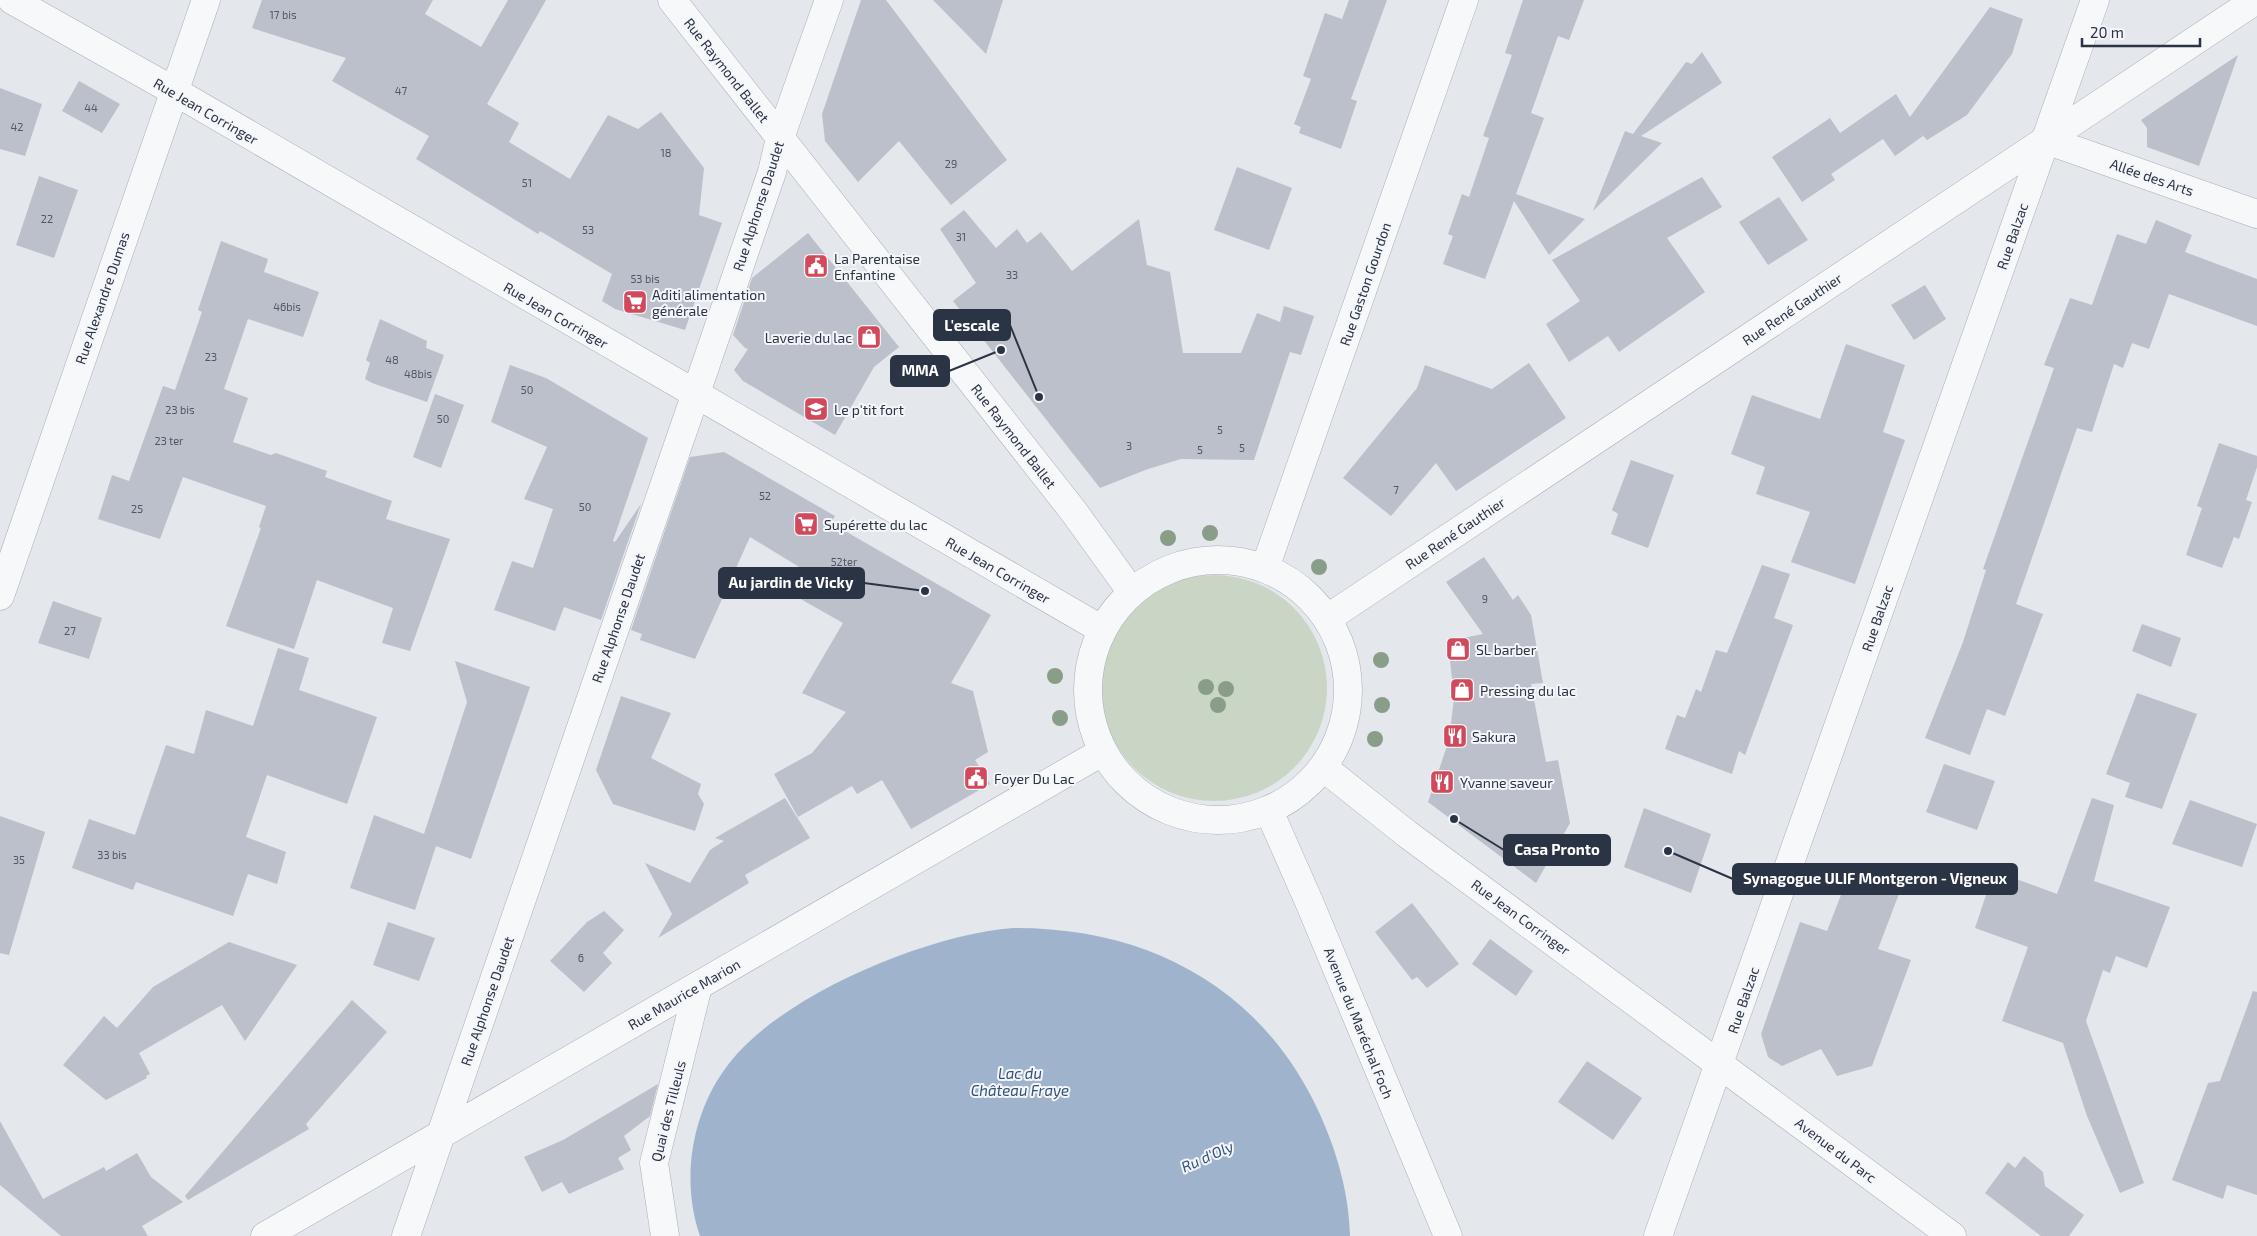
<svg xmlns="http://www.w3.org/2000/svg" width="2257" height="1236" font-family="'Exo 2',sans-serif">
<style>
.green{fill:#c9d6c5}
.water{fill:#9fb4cc}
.building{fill:#bbc0ca}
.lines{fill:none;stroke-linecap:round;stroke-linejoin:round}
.minor-casing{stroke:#a9aeb7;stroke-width:29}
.minor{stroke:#f7f8fa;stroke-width:28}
.tree{fill:#899d89}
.labels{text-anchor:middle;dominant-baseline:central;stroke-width:4;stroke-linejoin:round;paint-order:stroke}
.number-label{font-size:11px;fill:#4f5766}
.street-label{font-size:14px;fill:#2b3445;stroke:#f4f6f9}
.poi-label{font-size:14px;fill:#2b3445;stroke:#f4f6f9;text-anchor:start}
.water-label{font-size:15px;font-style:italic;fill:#34527a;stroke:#f4f6f9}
.leader{fill:none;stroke:#2b3445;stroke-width:2}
.callout-dot{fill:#2b3445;stroke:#f4f6f9;stroke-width:2}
.callout{fill:#2b3445;stroke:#2b3445;stroke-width:2}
.callout-label{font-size:15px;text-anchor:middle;font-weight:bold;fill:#fff}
</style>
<rect width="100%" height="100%" fill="#e4e7ec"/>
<path class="green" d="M1101 688a113 113 0 1 1 226 0a113 113 0 1 1-226 0Z"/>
<path class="water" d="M1013,928C1146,927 1259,986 1317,1108C1336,1148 1349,1192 1350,1236H700C680,1178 692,1109 731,1061C784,994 929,934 1013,928Z"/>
<path class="building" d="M262,0H433L425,14L481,47L508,0H546L487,104L519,123L509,142L570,179L608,115L638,129L661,112L704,168L699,215L722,223L685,330L615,309L602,301L612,274L540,231L538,234L416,159L429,136L332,81L346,58L252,28Z
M861,0H886L1007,160L951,205L899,141L858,182L825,141L822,114Z
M933,0H1003L986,54Z
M1349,0H1387L1351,99L1357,101L1341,149L1299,133L1301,127L1294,124L1311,79L1303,76L1325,13L1342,19Z
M1523,0H1584L1569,40L1558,36L1531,113L1544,118L1516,194L1585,219L1549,255L1514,201L1485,279L1443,264L1453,236L1448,234L1462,194L1469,197L1489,138L1483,136L1512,55L1505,53Z
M1990,7L2023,19L2012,54L1967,115L1927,140L1920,132L1923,136L1895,156L1883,139L1831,174L1835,180L1802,202L1772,157L1830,118L1840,133L1896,94L1910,117Z
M1702,52L1722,83L1641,136L1662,143L1593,211L1625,131L1633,134L1686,62L1692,64Z
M2238,55L2199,166L2147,147V128L2141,120Z
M79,81L120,104L102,133L62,111Z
M0,88L42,104L25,156L0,149Z
M1237,167L1292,188L1269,250L1214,230Z
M39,176L78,190L54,258L16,245Z
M1702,177L1722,207L1667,238L1705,292L1619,352L1608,336L1569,362L1546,324L1580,301L1552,260Z
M1779,197L1808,240L1768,265L1739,222Z
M964,210L996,248L1017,229L1027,243L1041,232L1072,271L1139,219L1147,265L1170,272L1183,353H1241L1257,313L1280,322L1284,306L1314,316L1301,355L1290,352L1254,460L1181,459L1148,469L1100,488L953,301L976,283L940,229Z
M2156,220L2192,235L2185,252L2257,279V326L2169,294L2149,349L2132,343L2123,368L2114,364L2092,432L2077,428L2016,604L2043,614L2005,716L1987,709L1970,755L1925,738L1963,642L1986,570L1983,569L2054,368L2044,365L2070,298L2092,305L2117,234L2146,244Z
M808,233L899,347L874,367L835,435L743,381L734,370L748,349L745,348L733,335L752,278Z
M221,241L268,259L264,272L319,292L303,337L248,319L224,389L248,398L233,442L271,455L276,453L327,471L325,477L392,501L386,519L450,539L410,651L382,643L393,608L317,580L294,649L226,626L261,528L259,527L266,506L183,477L160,539L98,519L112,475L129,481L163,386L175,390L202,312L198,310Z
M1925,285L1946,319L1914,340L1891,305Z
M380,319L427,341L426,348L444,355L427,402L372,383L365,379L370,363L366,360Z
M1846,344L1905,365L1883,432L1905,440L1855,584L1791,562L1810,512L1756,494L1765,467L1731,454L1752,395L1820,419Z
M1529,363L1566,418L1456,491L1436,463L1391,516L1343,478L1417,388L1425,365L1492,389Z
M510,365L546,378L648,438L613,541L615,542L641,504L601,620L564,607L555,631L494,610L512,561L533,568L553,509L524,499L547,447L491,422Z
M435,394L464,405L441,468L413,457Z
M2219,443L2257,456V467L2246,500L2252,502L2239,539L2234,537L2222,568L2186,555L2202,508L2197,506Z
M724,452L835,516L831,523L991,615L951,683L973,691L988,752L975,760L990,784L911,829L882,780L857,794L852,786L798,817L774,774L812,753L846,712L802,693L843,623L790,593L804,570L750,537L695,659L640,640L642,634L631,630L690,457Z
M1631,460L1674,475L1648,548L1611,534L1618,514L1612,510Z
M1484,557L1513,600L1518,595L1531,615L1543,683L1531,684L1546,762L1558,760L1570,823L1536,883L1428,802L1449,740L1454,698L1448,641L1483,634L1446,582Z
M1762,565L1790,574L1774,618L1793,625L1745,755L1739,751L1732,774L1665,749L1677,715L1685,718L1696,689L1701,692L1716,650L1727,653Z
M53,601L102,618L89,659L38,643Z
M2142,624L2181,638L2171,667L2132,651Z
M278,648L309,658L299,690L377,717L347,804L267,775L246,837L286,852L277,884L248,874L233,916L136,882L133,890L72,868L89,819L135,835L166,745L194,754L206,710L253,726Z
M455,661L530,687L471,859L436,846L415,910L350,888L374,815L424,834L467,702Z
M2137,693L2197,714L2162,809L2125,797L2130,783L2106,774Z
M621,696L671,713L651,758L701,784L698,794L704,804L695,831L613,804L596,770Z
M1944,764L1995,781L1977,830L1926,812Z
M785,798L810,838L745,875L749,883L658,938L672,914L645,863L690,883L710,850L724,841L715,838Z
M2092,798L2114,805L2094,881L2170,907L2147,968L2116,956L2110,973L2103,970L2086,1021L2144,1183L2120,1193L2087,1116L2063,1043L2002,1021L2028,947L1975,928L1994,871L2057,894Z
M2190,800L2257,824L2242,867L2172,844Z
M1644,808L1711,834L1691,893L1624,867Z
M0,816L45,832L9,955L0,953Z
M1862,863L1905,878L1878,949L1911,960L1872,1066L1837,1076L1821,1049L1782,1066L1768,1057L1761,1034L1800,922L1827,931L1846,882L1854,885Z
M1412,903L1459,964L1427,988L1417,977L1412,980L1375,932Z
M604,911L624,930L603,953L612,963L584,992L550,961L587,922Z
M388,922L435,938L419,981L373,965Z
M1490,939L1533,971L1516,996L1472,964Z
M229,942L297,965L245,1041L222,1005L139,1053L150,1074L146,1076L147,1078L106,1100L63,1065L104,1016L117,1028L153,987Z
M2253,991L2257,992V1195L2227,1185L2223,1199L2172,1180L2208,1083L2220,1081Z
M352,1000L387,1032L306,1124L309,1129L188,1200L185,1196Z
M1587,1061L1642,1098L1613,1140L1558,1102Z
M658,1084L650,1116L624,1136L631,1150L618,1158L624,1169L569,1194L562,1182L542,1192L524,1157L563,1140Z
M0,1121L43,1199L104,1167L106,1171L137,1153L151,1177L183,1202L142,1226L148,1236H61L0,1185Z
M2024,1156L2043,1172L2045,1186L2084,1215L2069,1236H2041L1985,1193L2008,1162L2015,1168Z"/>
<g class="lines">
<defs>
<path id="minor" d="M12,0L174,91L1101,629
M672,0L1074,512L1131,591
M2046,140L2257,214
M1088 690a130 130 0 1 1 260 0a130 130 0 1 1-260 0Z
M1265,568L1464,0
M0,596L206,0
M1328,618L2256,0
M1324,768L1407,834L1952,1236
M1269,811L1310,904L1448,1236
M265,1236L1102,752
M406,1236L772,172L780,138L829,0
M665,1236L654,1163L698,986
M1658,1236L2095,0"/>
</defs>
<use href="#minor" class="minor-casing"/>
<use href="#minor" class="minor"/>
</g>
<g class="tree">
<circle cx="1210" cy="533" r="8"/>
<circle cx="1168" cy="538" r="8"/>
<circle cx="1319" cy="567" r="8"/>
<circle cx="1381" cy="660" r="8"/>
<circle cx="1055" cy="676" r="8"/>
<circle cx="1206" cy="687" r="8"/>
<circle cx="1226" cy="689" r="8"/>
<circle cx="1218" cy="705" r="8"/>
<circle cx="1382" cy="705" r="8"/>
<circle cx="1060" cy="718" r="8"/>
<circle cx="1375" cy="739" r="8"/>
</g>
<defs>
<symbol id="civic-square" viewBox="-11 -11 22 22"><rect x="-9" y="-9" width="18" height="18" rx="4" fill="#d1495b" stroke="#f4f6f9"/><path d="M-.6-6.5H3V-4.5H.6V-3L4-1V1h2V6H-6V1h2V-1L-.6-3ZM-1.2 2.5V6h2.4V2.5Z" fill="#fff"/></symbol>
<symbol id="supermarket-square" viewBox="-11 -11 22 22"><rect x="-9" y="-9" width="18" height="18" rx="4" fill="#d1495b" stroke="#f4f6f9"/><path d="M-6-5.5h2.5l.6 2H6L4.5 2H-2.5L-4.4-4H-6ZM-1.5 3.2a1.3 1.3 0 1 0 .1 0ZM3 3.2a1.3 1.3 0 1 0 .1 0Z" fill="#fff"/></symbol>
<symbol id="shop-square" viewBox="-11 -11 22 22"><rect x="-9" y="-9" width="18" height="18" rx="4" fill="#d1495b" stroke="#f4f6f9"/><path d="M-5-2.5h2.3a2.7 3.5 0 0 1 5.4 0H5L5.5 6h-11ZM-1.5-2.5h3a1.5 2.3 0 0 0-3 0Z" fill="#fff"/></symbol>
<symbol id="school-square" viewBox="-11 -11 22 22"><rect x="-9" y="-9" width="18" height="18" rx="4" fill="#d1495b" stroke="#f4f6f9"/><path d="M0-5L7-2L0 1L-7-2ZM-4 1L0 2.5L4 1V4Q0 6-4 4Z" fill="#fff"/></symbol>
<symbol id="restaurant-square" viewBox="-11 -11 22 22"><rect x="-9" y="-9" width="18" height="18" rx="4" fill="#d1495b" stroke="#f4f6f9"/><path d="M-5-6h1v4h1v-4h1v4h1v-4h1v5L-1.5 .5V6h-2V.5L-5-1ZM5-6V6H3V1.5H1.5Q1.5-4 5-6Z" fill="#fff"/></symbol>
</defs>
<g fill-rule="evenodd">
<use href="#civic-square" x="802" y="252" width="28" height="28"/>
<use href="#supermarket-square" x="621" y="288" width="28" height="28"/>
<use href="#shop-square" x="855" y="323" width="28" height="28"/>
<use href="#school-square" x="802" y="395" width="28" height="28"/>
<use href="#supermarket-square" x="792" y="510" width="28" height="28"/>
<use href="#shop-square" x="1444" y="635" width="28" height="28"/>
<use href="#shop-square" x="1448" y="676" width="28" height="28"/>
<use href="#restaurant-square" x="1441" y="722" width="28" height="28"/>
<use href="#civic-square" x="962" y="764" width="28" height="28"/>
<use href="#restaurant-square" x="1428" y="768" width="28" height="28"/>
</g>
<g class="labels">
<g class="number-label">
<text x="283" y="14">17 bis</text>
<text x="401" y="90">47</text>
<text x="91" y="107">44</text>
<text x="17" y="126">42</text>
<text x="666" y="152">18</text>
<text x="951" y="163">29</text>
<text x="527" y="182">51</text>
<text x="47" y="218">22</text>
<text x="588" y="229">53</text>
<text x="961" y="236">31</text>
<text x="1012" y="274">33</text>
<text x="645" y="278">53 bis</text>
<text x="287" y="306">46bis</text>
<text x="211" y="356">23</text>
<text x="392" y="359">48</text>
<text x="418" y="373">48bis</text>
<text x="527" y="389">50</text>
<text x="180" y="409">23 bis</text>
<text x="443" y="418">50</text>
<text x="1220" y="429">5</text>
<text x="169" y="440">23 ter</text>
<text x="1129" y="445">3</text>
<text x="1242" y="447">5</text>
<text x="1200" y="449">5</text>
<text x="1396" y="489">7</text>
<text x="765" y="495">52</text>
<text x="585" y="506">50</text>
<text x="137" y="508">25</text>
<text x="844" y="561">52ter</text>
<text x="1485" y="598">9</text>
<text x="70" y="630">27</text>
<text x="112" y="854">33 bis</text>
<text x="19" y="859">35</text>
<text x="581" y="957">6</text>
</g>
<g class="street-label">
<text transform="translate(727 70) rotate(52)">Rue Raymond Ballet</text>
<text transform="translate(206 111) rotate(30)">Rue Jean Corringer</text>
<text transform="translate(2152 177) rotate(19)">Allée des Arts</text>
<text transform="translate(758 206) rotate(-72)">Rue Alphonse Daudet</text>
<text transform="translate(2012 236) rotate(-71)">Rue Balzac</text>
<text transform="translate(1365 284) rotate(-71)">Rue Gaston Gourdon</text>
<text transform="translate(102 298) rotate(-71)">Rue Alexandre Dumas</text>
<text transform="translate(1792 309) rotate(-34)">Rue René Gauthier</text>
<text transform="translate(556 315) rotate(30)">Rue Jean Corringer</text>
<text transform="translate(1014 436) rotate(52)">Rue Raymond Ballet</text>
<text transform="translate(1455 533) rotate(-34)">Rue René Gauthier</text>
<text transform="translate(998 570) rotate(30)">Rue Jean Corringer</text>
<text transform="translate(618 618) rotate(-71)">Rue Alphonse Daudet</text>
<text transform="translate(1877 618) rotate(-71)">Rue Balzac</text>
<text transform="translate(1521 917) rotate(36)">Rue Jean Corringer</text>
<text transform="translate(684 994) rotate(-30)">Rue Maurice Marion</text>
<text transform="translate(1743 1000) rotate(-71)">Rue Balzac</text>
<text transform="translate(487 1001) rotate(-71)">Rue Alphonse Daudet</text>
<text transform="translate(1359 1023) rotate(68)">Avenue du Maréchal Foch</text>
<text transform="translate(668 1111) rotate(-76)">Quai des Tilleuls</text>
<text transform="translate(1836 1150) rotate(37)">Avenue du Parc</text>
</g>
<g class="poi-label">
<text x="834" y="258">La Parentaise<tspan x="834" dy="16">Enfantine</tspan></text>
<text x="652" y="294">Aditi alimentation<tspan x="652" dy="16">générale</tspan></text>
<text x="852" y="337" text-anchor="end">Laverie du lac</text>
<text x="834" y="409">Le p'tit fort</text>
<text x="824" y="524">Supérette du lac</text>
<text x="1476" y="649">SL barber</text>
<text x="1480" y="690">Pressing du lac</text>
<text x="1472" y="736">Sakura</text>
<text x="994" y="778">Foyer Du Lac</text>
<text x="1460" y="782">Yvanne saveur</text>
</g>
<g class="water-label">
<text x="1020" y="1073">Lac du<tspan x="1020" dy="17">Château Fraye</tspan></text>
<text transform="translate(1207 1156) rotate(-24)">Ru d'Oly</text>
</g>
</g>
<path class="leader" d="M1039 397L1010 325M1001 350L949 371M925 591L864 583M1454 819L1504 850M1668 851L1733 879"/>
<g class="callout-dot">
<circle cx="1039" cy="397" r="5"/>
<circle cx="1001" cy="350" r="5"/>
<circle cx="925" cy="591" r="5"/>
<circle cx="1454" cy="819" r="5"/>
<circle cx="1668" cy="851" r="5"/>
</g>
<g class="callout">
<rect x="934" y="310" width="76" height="30" rx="5"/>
<rect x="891" y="356" width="58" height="30" rx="5"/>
<rect x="719" y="568" width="145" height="30" rx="5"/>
<rect x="1504" y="835" width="106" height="30" rx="5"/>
<rect x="1733" y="864" width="284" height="30" rx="5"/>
</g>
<g class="callout-label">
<text x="972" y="331">L'escale</text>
<text x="920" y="376">MMA</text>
<text x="791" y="588">Au jardin de Vicky</text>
<text x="1557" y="855">Casa Pronto</text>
<text x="1875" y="884">Synagogue ULIF Montgeron - Vigneux</text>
</g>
<path d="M2082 38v8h118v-8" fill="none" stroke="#2b3445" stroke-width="2.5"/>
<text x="2090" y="38" font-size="15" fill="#2b3445" stroke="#f4f6f9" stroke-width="4" paint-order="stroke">20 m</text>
</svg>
